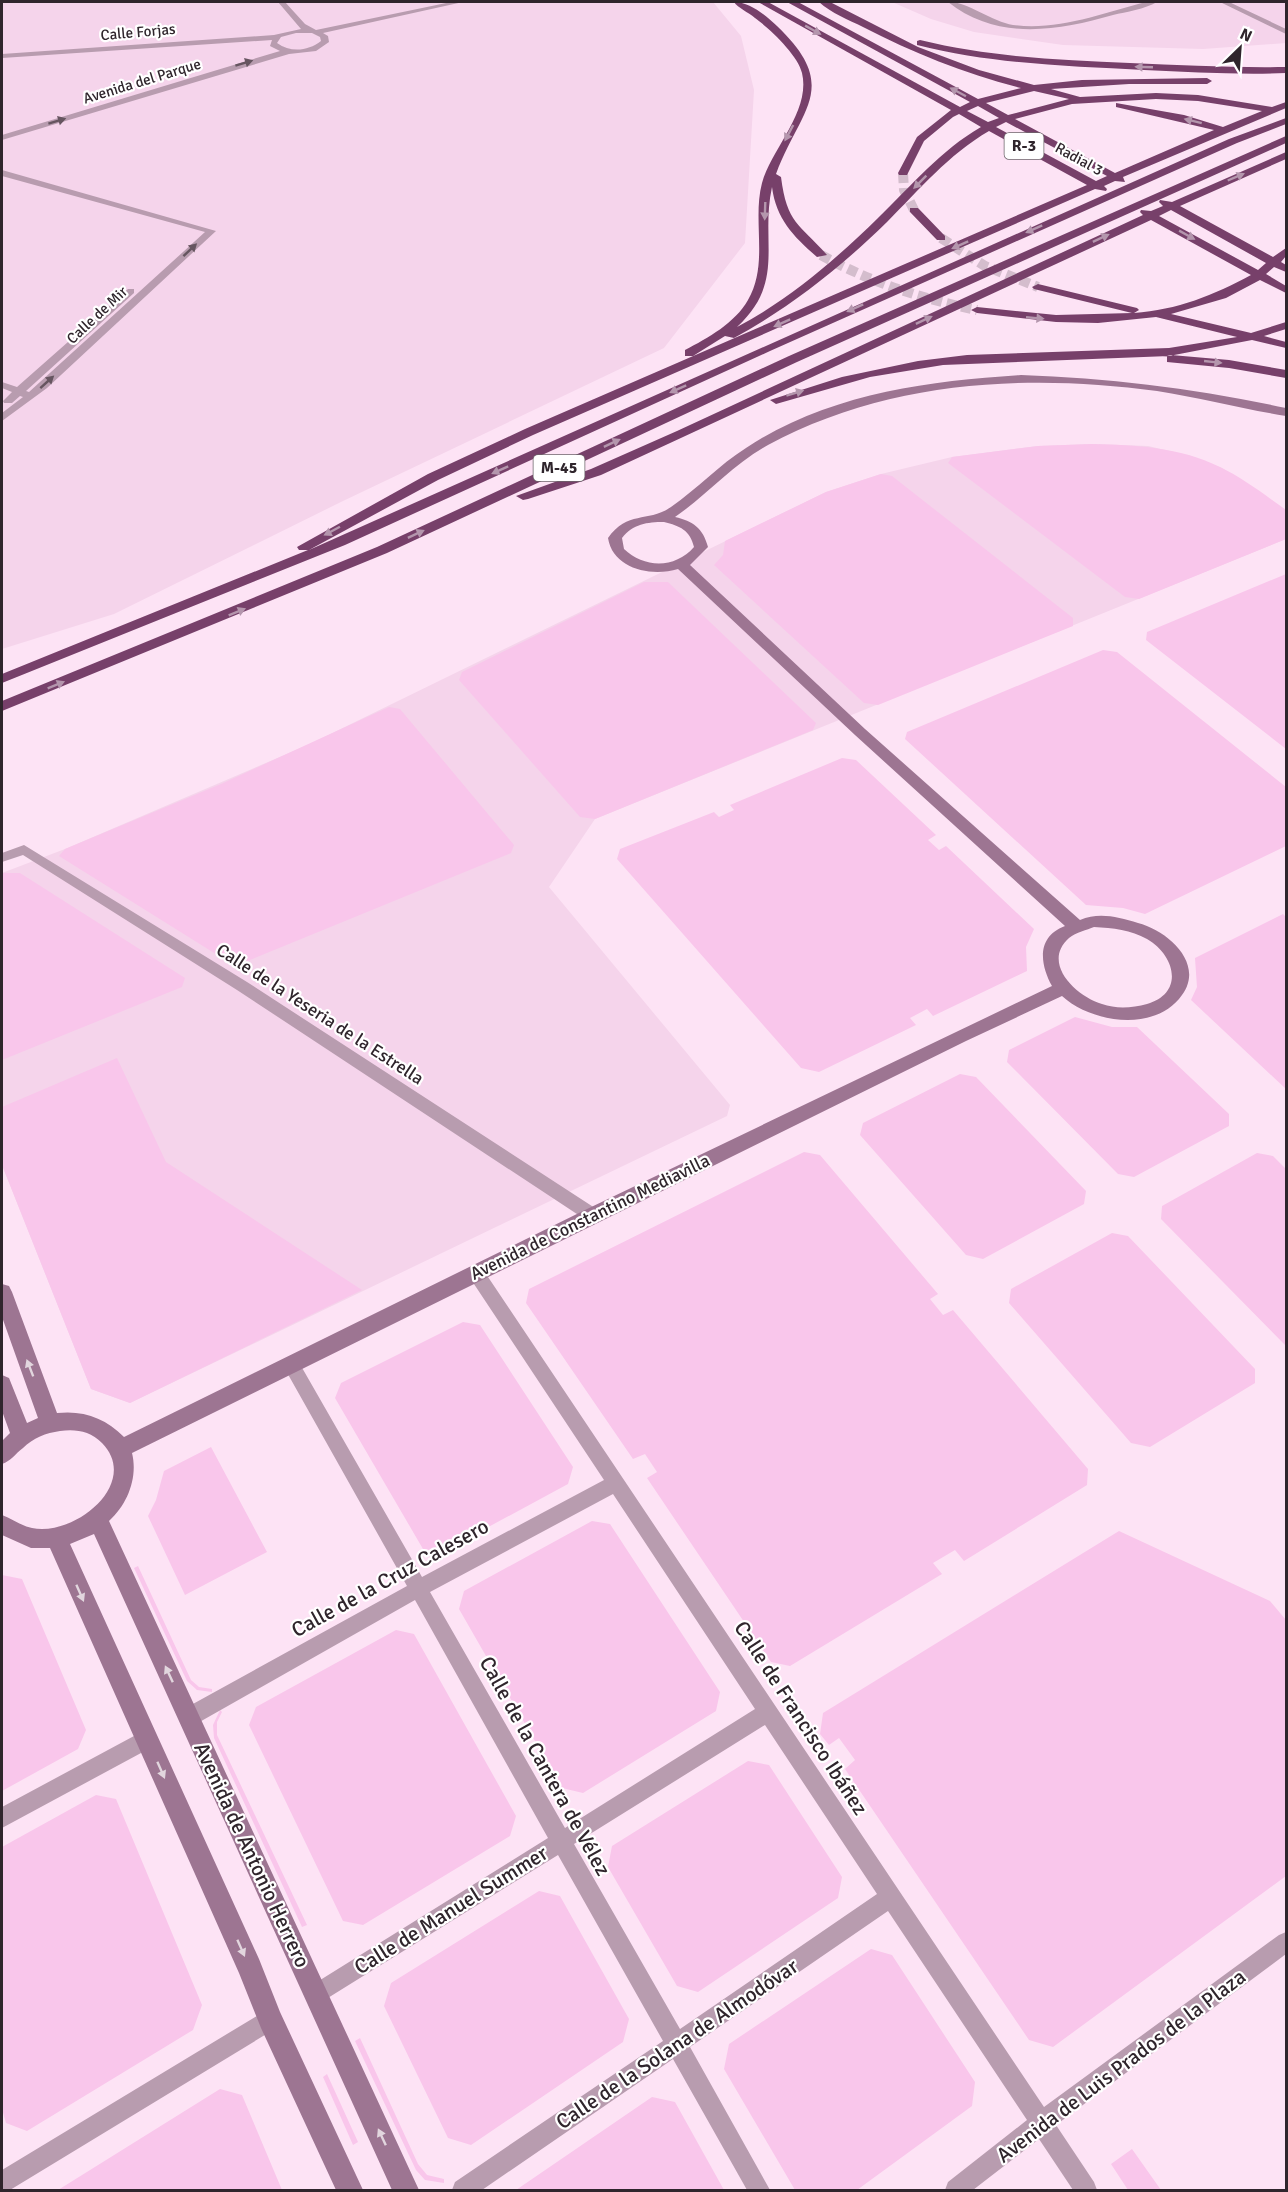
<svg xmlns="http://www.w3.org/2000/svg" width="1288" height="2192" viewBox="0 0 1288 2192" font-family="Signika,sans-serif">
<rect width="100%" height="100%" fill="#fde3f5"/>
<path fill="#f5d4eb" d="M2,2H713L741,36L754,90L745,243L664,348L343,501L114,614L2,649Z
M892,2H1286V43L1203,49L1063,45L974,32L931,19Z
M1092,444L1148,446L1191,456L1222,468L1286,510V539L595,819L549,887L730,1105L727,1116L130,1403L91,1389L2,1165V873L65,849L310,744L826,492L881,474L952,457L1038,446Z"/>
<path fill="#f9c6eb" d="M1092,444C1136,445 1179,447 1220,467C1243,478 1265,495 1286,510V539L1139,599L1125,597L948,463L952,457L1038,446Z
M881,474L892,476L1073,618V626L878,705L864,703L714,565L723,555L725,541L826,492Z
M1286,574V749L1146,640L1147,632Z
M644,582H668L816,723L813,730L595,819L580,817L459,680L462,672Z
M1103,650L1117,652L1286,787V846L1145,914L1123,908L1086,905L905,739L907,732Z
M389,707L400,709L514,845L511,853L245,962L227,961L59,856L65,849L221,784Z
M842,758L856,760L936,835L928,840L939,850L946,846L1034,929L1026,947L1027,971L933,1016L927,1009L910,1018L916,1025L819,1072L801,1068L617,859L620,849L714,812L719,817L734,810L730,805Z
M2,873H20L185,978L182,987L2,1060Z
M1283,914L1286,917V1089L1191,1000L1197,987L1195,958Z
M1075,1017L1112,1027H1137L1229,1114V1126L1134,1177L1118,1174L1007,1062L1009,1050Z
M117,1058L166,1162L362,1290L130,1403L91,1389L2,1165V1107Z
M960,1074L976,1077L1086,1191L1084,1204L983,1259L966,1255L860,1135L863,1123Z
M804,1152L820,1155L938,1294L930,1299L943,1315L953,1310L1088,1469L1087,1485L964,1561L955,1550L933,1563L942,1574L790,1666L771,1662L647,1478L657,1472L645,1454L633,1459L526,1303L529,1289Z
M1257,1153L1273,1156L1286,1169V1346L1161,1219L1162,1206Z
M1112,1233L1128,1236L1255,1369V1383L1150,1447L1131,1443L1009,1303L1011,1289Z
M463,1322L480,1325L573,1467L568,1484L442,1552L423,1549L335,1398L341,1383Z
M211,1447L267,1552L185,1595L148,1516L156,1500L164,1471Z
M592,1521L610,1524L720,1692L716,1711L583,1793L562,1788L459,1609L464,1591Z
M1119,1531L1270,1601L1286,1620V1876L1053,2047L1029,2040L845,1769L855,1760L839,1738L829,1745L820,1734L823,1713Z
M138,1566L191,1680L199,1687L212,1689V1692L197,1690L187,1681L134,1568Z
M2,1575L22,1579L86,1730L78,1749L2,1791Z
M396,1630L414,1634L516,1816L510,1836L363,1925L343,1921L249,1725L256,1707Z
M220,1710L222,1712L217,1722V1735L307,1925L302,1927L214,1738L213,1725Z
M748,1761L769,1765L842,1877L838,1898L698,1992L677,1986L608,1867L612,1846Z
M96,1795L116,1799L202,2005L193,2030L27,2131L6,2123L2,2109V1847Z
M539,1891L560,1896L629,2019L623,2042L471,2145L448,2138L384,2006L391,1983Z
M871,1949L892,1955L975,2082L972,2106L857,2190H795L724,2069L729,2044Z
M360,2038L418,2164L427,2175L444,2179V2183L425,2180L416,2170L355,2041Z
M327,2074L358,2142L353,2145L323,2077Z
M220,2089L242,2095L282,2190H58Z
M652,2097L675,2102L724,2190H516Z
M1132,2149L1161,2190H1128L1111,2164Z"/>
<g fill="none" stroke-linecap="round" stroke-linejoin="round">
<path stroke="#d4bdcd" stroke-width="10" stroke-dasharray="10 5" stroke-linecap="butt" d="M903,173L904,190L914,210
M941,238L985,266L1038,287
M821,255C870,282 922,299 977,310"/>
<path fill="#b89caf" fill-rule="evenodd" d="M278,2H285L305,24L316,30L451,2H463L323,33L328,36L329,42L316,51L289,54L2,140V135L280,51L270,46L272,40L2,58V54L274,35L301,29ZM296,33H312L320,37L321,41C308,51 291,53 277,43L281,37Z
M948,2C964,0 992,22 1013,25C1058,31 1103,13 1146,2H1157C1145,9 1126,12 1113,15C1057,31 997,41 948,2Z
M1220,2H1229L1286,29V34Z
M2,170L216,231L47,388L2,421V413L23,397L20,396L12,403H4L3,401L12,392L2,388V382L17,387L128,289H134V293L26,391L29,392L205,232L2,176Z
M24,845L247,982L598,1210L600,1215L598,1220H586L237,990L23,855L2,862V853Z
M476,1266L482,1268L1044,2107L1279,1935L1286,1932V1954L1056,2125L1094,2182L1097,2190H1073L1039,2139L973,2190H945L948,2182L1027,2120L888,1911L690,2047L770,2190H747L673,2059L482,2190H452L455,2182L663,2041L558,1855L323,2001L316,2005L309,2001L305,1994L309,1987L548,1838L415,1600L196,1724L189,1726L182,1724L179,1717L182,1710L407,1586L285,1369L283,1364L285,1359L291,1357L297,1359L422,1577L604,1480L470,1278L468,1273L470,1268ZM613,1494L755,1709L565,1828L430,1592ZM765,1725L877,1894L680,2029L574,1844Z
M147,1729L154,1732L157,1739L154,1746L2,1828V1807Z
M270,2008L278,2011L281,2019L278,2027L10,2190H2V2170Z"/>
<path fill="#9d7592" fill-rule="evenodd" d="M1021,375C1112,378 1198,389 1286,408V416C1243,409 1201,398 1157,391C1026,373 886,381 768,445C733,464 707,495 675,517C693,521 703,528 708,547L690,565L865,729L1080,920C1099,912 1118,917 1138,923C1169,931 1208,966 1179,999C1151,1032 1090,1022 1062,996L966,1041L132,1453C138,1477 128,1504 109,1521L419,2190H392L94,1534L70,1544L259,1959L280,2012L363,2190H336L261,2028L239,1973L50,1548H31L2,1535V1515C12,1519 22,1526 32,1528C75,1537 141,1483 102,1443C90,1431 76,1429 60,1431C46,1433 33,1438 23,1448C15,1454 11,1461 2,1464V1441L10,1433L2,1411V1375L9,1378L27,1423L38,1418L2,1317V1284L9,1286L12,1292L57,1413C84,1410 105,1418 124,1437L585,1210L1052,986C1040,964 1036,937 1065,926L855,735L678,569C651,577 613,569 608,538C628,510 648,523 671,507C697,489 719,465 746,448C827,394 927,381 1021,375ZM664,522C680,526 690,530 694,547C675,569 644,568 624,549L622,538C633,524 647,522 664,522ZM1094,927C1113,928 1131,930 1147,939C1175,955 1185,993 1147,1004C1132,1008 1116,1009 1102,1004C1076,996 1041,963 1069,938C1076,932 1087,930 1094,927Z"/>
<path fill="#77406a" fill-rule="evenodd" d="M734,2C750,2 765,15 777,26C842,88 800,109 776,174L781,177C787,224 799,223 827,255L817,257C794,237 776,219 772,187C760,242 786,282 737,327C790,299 836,259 878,218C912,185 941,150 981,127L959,114L953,117L924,141L907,175H899L898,173L917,137L951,110L758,2H768L960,107L970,102L787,2H798L978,99L1021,88C966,74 913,53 863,27C849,20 831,13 819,2H830L918,47L979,70L1034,85L1082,80L1207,78L1212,81L1207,84H1129L1051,89L1080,97L1156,93L1198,95L1272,107L1286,102V108L1123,177L1125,182L1115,181L1104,186L1107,189L1106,191L1095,189L533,435L438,480L309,550L1229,139L1286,118V124L1237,143L770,351L345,545L2,683V674L308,550H299L297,547L428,474L525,429L1087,185L989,131C948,155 920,189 887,222C841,267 791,307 734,338L725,336L693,356H685V350C708,338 735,323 748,300C769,264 752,221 762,183C772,148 811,111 802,73C798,55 769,28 755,18C748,12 738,8 734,2ZM1034,91L1069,99L1008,115L986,103ZM1156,99L1198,101L1262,111L1223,127L1184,115L1116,103V107L1214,130L1115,173L1015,119L1072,104ZM978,106L999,118L988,122L967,111ZM1006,122L1107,176L1096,181L996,127Z
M920,40C989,57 1059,60 1130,63C1182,65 1234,68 1286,67V73C1239,75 1192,72 1144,70C1067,66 992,64 917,45V41Z
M1286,136V143L797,362L387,553L2,711V701L377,547L789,356Z
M1286,152V159L1180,206L1273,257L1286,248V256L1281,262L1286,265V272L1274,267L1266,274L1286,286V293L1260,280L1226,298L1171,314L1251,333L1286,322V329L1264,336L1286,342V348L1252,340L1169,356L943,365L870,377L776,404L770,400L842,377L918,361L967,355L1169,348L1237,337L1156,317L1098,323L1056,322L977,313L971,310L977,307L1056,315L1132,313L1034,289L1032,287L1038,284L1137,308L1139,310L1134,313C1177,310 1214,295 1251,275L1151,220L601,475L528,499L523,500L516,496L591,469L677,431L1143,215L1140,212L1141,210L1151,211L1163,206L1159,202L1160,200L1172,202ZM1171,210L1266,263L1258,270L1159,216Z
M910,208H918L945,236V240H937L910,212Z
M1171,355L1229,360L1286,370V378L1229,368L1167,362V356Z"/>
</g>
<defs><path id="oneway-solid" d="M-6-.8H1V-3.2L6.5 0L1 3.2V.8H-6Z" transform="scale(1.5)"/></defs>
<g fill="#b496ad">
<use href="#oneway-solid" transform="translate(813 30) rotate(29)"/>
<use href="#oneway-solid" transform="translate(1144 67) rotate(-178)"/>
<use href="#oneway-solid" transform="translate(958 92) rotate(-152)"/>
<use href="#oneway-solid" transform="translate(1193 121) rotate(-166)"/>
<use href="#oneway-solid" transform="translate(789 133) rotate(118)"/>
<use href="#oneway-solid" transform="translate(1236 177) rotate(-23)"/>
<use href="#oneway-solid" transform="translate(920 182) rotate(135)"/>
<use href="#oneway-solid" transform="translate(765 211) rotate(92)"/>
<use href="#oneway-solid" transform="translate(1034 229) rotate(156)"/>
<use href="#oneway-solid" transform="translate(1187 235) rotate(29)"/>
<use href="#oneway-solid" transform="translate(1101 238) rotate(-25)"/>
<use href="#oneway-solid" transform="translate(960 245) rotate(156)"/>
<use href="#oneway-solid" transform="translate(855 308) rotate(156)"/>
<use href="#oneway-solid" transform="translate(1035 318) rotate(5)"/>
<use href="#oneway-solid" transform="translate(924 320) rotate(-25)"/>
<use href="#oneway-solid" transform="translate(782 323) rotate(156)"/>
<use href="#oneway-solid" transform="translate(1213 362) rotate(6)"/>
<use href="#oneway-solid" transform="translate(678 389) rotate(156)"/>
<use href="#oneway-solid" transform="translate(795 393) rotate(-17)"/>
<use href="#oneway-solid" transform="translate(612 443) rotate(-25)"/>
<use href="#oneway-solid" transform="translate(500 470) rotate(156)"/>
<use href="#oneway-solid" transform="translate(332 531) rotate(152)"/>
<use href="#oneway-solid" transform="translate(416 534) rotate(-25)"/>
<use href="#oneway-solid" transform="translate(237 612) rotate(-22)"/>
<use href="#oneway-solid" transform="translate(56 685) rotate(-22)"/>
</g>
<g fill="#665560">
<use href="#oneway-solid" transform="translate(244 63) rotate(-17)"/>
<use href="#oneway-solid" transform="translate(57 121) rotate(-17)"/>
<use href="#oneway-solid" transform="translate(190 250) rotate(-43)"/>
<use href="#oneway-solid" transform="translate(47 382) rotate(-42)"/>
</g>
<g fill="#e2d6de">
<use href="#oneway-solid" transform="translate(30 1368) rotate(-111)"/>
<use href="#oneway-solid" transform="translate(80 1593) rotate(66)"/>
<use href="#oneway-solid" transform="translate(169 1674) rotate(-115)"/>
<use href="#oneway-solid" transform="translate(161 1770) rotate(66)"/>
<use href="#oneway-solid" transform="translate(241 1948) rotate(66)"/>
<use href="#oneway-solid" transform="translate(382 2137) rotate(-115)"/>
</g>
<g text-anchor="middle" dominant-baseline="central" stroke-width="4.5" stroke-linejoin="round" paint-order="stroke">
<g font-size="15" fill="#2f252c" stroke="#fff">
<text transform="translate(138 32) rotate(-5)">Calle Forjas</text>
<text transform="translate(142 81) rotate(-17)">Avenida del Parque</text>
<text transform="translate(1079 159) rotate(29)">Radial 3</text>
<text transform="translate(97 315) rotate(-43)">Calle de Mir</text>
</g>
<g fill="#fff" stroke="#6d666b" stroke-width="1.5">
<rect x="1004.5" y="133" width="39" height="26" rx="4.5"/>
<rect x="533.5" y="455" width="51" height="26" rx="4.5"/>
</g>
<g font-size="16" font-weight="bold" fill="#2f252c">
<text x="1024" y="146">R-3</text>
<text x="559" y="468">M-45</text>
</g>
<g font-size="18" fill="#2f252c" stroke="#fff">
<text transform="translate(320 1014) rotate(33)">Calle de la Yeseria de la Estrella</text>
<text transform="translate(590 1217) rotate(-26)">Avenida de Constantino Mediavilla</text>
</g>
<g font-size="21" fill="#2f252c" stroke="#fff">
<text transform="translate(390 1578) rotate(-29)">Calle de la Cruz Calesero</text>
<text transform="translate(801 1718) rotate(57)">Calle de Francisco Ibáñez</text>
<text transform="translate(545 1766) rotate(61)">Calle de la Cantera de Vélez</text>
<text transform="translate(252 1855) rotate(65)">Avenida de Antonio Herrero</text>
<text transform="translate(451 1910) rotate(-32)">Calle de Manuel Summer</text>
<text transform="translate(677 2044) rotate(-34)">Calle de la Solana de Almodóvar</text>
<text transform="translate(1121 2066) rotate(-37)">Avenida de Luis Prados de la Plaza</text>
</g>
</g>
<rect width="1288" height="2192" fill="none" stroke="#2f252c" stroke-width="6"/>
<g transform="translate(1240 48) rotate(25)" stroke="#ffffff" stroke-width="4.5" paint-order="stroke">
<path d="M0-4.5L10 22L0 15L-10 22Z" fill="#2f252c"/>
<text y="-9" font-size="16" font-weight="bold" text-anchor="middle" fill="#2f252c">N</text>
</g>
</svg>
